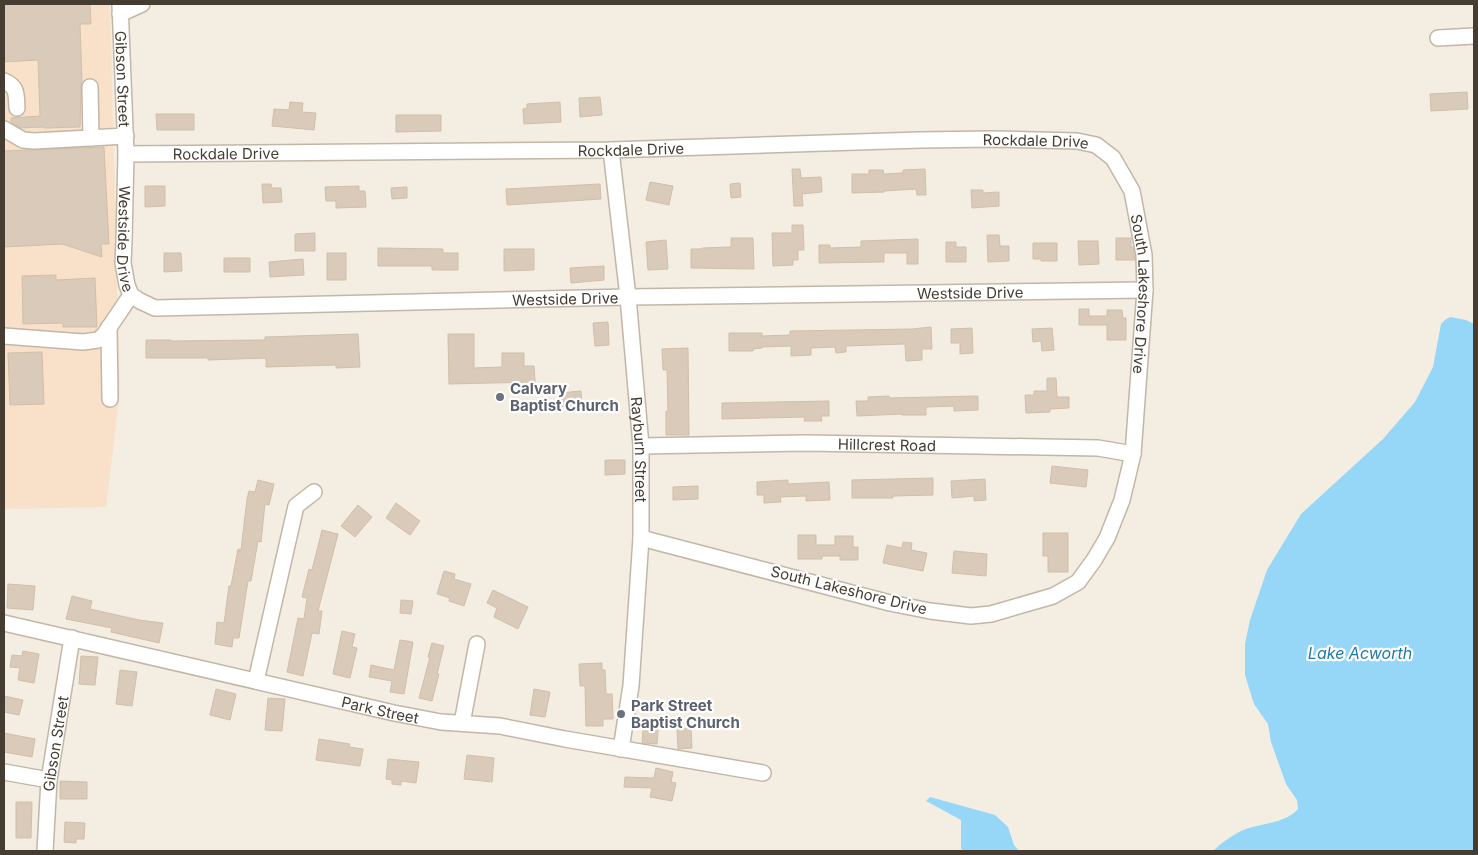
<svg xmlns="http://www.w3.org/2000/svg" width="1478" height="855" viewBox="0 0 1478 855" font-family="Inter,sans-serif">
<rect width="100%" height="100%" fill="#f3ede2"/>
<path fill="#f9e1c9" d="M4,4H110L120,392L106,507L4,509Z"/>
<path fill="#96d7f8" d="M1450,317L1466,320L1474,324V851H1213C1220,844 1230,837 1239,832C1257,823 1284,825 1298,809L1297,800L1286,784L1271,742L1268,724L1254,704L1245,675V644L1250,620L1267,570L1301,514L1383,439L1415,402L1433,367L1441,324L1445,320Z
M930,797L995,815L1008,827L1014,845L1019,851H967L961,849V820L926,801Z"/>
<path fill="#d9cab9" stroke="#d1bfa8" d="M4,4H90L91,24H80L82,82L81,87L80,127L44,128V127L20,128L11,122V118L40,116L38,60L4,62Z
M1467,92L1468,109L1431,111L1430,94Z
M600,97L602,115L580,117L579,98Z
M290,102L303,103L302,112L316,113L314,130L272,126L274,109L289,110Z
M560,102L561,122L524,124L523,109L527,108V104Z
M156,114H194V130H157Z
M396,115H441V131L396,132Z
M104,147L109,244H101L102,257L62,244L4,247V151Z
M792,169H800L801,178L821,177L822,192L802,194L803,206H794Z
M925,169L926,195H917L916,189L884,191V192L852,193V174H869V170H883L884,174L903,173V170Z
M650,182L673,186L669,205L646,200Z
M740,183L741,197L731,198L730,184Z
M262,184H271L272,188H281L282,202L263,203Z
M600,184L601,199L507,205L506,189Z
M145,186H165V206L145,207Z
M359,186V191H365L366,207L336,208V201H326L325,187Z
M407,187V198L392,199L391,188Z
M971,190H983V193L999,192V206L972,208Z
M792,225H803L804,250H798V260H793V265L773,266L772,233H792Z
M315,233V251H295V234Z
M987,235H999L1000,246H1009V261L988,262Z
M731,238H753L754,269L691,268V249H702V248L731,247Z
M1116,238H1131V247H1133L1135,260H1116Z
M918,239V264H907V253H884V262L819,263V245H830V248L861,247V241Z
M666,240L668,269L648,270L646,242Z
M1078,241H1098L1099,264L1079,265Z
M946,242H956V247H966V262H946Z
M1033,243H1057V261H1041V259H1033Z
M378,248L443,249V253H458V270H432V266H378Z
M504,249H534V270L504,271Z
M164,253H181L182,271L164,272Z
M327,253H346V280H327Z
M224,258H250V272H224Z
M303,259L304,275L270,277L269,262Z
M604,266V280L571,283L570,268Z
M56,275V280L95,278L97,327H63V323L23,324L22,276Z
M1079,309H1089V316H1107V310H1122L1123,318H1126V340H1107V325H1079Z
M608,322L609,345L595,346L593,323Z
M931,327L932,349H922V360L906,361L905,344L846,346V352L836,353L835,347L811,348V355L791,356V346L762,347V348L753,349V351H729V333H762V336L790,335V331L912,329Z
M972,328L973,353L960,354V343H951V329Z
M1052,328L1054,350L1042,351L1041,341L1033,342L1032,329Z
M358,334L360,367L336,368V365L266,367V358L208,360V358H146V340H171V341L265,340V337Z
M448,334H474V368L502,367V353H524V366H534L535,382L449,384Z
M688,348L689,435H666V411H668L667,370H663L662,349Z
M42,352L44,404L10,405L8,353Z
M1047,378H1056L1057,397H1069V408L1050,409V412L1026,413L1025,395H1034V391H1047Z
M581,391L582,406L561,407L560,393Z
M889,396V398L978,396V410L954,411V406L926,407V415H902V414L857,416L856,401H868V397Z
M829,401V416H821L822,421H804L805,417L722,419V403Z
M605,460H625V474L605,475Z
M1052,466L1088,470L1086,487L1050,483Z
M933,478V495L893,496V498H852V480Z
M985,479L986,500L974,501V496L952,498L951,481Z
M258,480L274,484L269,505L265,504L261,542L258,541L251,581H248L239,638H233L232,647L215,644L217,622L224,623L229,586H231L238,549L241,550L247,499L249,491L255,492Z
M788,480V484L829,482L830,500L806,501V496L780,497L781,502L764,503V495H757V482Z
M698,486V499L673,500V487Z
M396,503L420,521L410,535L386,518Z
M358,505L372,517L355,537L341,526Z
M322,530L338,534L318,611H322L319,634L312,633L303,676L287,672L298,618L304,619L307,598L302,597L309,569L312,570Z
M1043,533H1068V572H1048V556H1043Z
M798,535H816V545H835V536H853V547H858V560H840V556H822V559H798Z
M903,542L912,543L911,550L927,553L923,571L883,563L887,545L902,548Z
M954,551L987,554L986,576L952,573Z
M444,571L455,574L454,579L471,584L464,606L449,601L450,598L437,594Z
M8,584L35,586L33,610L7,608Z
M493,590L528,607L518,629L494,617L497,608L487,603Z
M72,596L92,601L90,609L139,620L163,623L159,643L111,632L112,628L66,619Z
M401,600L413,601L411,614L400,613Z
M342,631L355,634L352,647L357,648L350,678L333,674Z
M400,640L413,642L404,694L390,692L392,681L369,677L371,665L394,670Z
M432,643L444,646L437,674H439L432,701L419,698L430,657H428Z
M23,651L39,654L34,683L18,680L20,668L10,667L12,655L22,656Z
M81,656L98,657L95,685L79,684Z
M602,663V670H605L606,694H612L613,719H603V726H586L585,686H580L579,664Z
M120,670L137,672L132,706L116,704Z
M216,689L236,694L230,720L210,715Z
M534,689L550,692L545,717L530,715Z
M4,696L23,700L19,715L4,712Z
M268,698L285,699L282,731L265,730Z
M644,718L659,719L657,744L642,743Z
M691,728L692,748L678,749L677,729Z
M4,733L35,739L32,757L4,752Z
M319,739L350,744L349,747L363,749L360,766L316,760Z
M467,755L494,758L492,782L464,779Z
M388,759L419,762L416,783L401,781V785L392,784V780L386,779Z
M656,768L673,772L671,782L676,783L672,801L650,797L652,788L624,787L625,777L654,778Z
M60,781L87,782V799H60Z
M16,802H32L31,838H16Z
M65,822L85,823L84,839H76V843L64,842Z"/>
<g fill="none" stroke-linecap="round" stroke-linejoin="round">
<defs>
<g id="minor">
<path id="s1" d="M120,4L126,154L124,240L123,263L127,285L131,295L140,301L155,308L628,297L1145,290"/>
<path d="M120,14L142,4"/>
<path d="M1438,38L1474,36"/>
<path d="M4,81C18,87 16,94 17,108"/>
<path d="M90,87L91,138"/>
<path d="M4,129L23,140L34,141L126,136"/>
<path id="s2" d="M611,150L628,297L641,446V538L631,686L621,749"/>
<path id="s3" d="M126,154L611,150L920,140L992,139L1077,141L1096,145L1113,158L1132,191L1144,255L1145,290L1133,454L1122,500L1107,538L1094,560L1078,582L1053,596L991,614L971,616L930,611L890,603L641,538"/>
<path d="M109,327L110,399"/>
<path d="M4,336L83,342L98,340L104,335L131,295"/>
<path id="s4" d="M641,446L806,443L1098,448L1133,454"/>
<path id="s5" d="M4,623L394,713L441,722L500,726L565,739L763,773"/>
<path d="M256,681L296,506L314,492"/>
<path d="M462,723L477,644"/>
<path d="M4,772L49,780"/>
<path id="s6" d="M45,851L49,780L72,638"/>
</g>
</defs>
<use href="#minor" stroke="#c2b7a6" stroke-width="18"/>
<use href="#minor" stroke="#fff" stroke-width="15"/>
</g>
<g fill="#6b7280" stroke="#fff" stroke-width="2">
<circle cx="500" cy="397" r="5"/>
<circle cx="621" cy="714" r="5"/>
</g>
<g text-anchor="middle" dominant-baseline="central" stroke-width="4.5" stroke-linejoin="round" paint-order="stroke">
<g font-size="15" fill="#453c32" stroke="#fff">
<text stroke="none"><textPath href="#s1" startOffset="75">Gibson Street</textPath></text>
<text stroke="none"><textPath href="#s3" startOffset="910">Rockdale Drive</textPath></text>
<text stroke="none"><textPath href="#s3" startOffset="505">Rockdale Drive</textPath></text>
<text stroke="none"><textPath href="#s3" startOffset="100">Rockdale Drive</textPath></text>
<text stroke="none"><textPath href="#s1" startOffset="235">Westside Drive</textPath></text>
<text stroke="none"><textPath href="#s1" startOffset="1135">Westside Drive</textPath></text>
<text stroke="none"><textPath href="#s3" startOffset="1134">South Lakeshore Drive</textPath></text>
<text stroke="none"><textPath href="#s1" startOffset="730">Westside Drive</textPath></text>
<text stroke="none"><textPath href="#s4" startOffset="246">Hillcrest Road</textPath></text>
<text stroke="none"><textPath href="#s2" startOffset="301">Rayburn Street</textPath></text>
<text transform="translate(849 590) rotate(14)">South Lakeshore Drive</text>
<text stroke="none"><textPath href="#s5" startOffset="386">Park Street</textPath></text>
<text stroke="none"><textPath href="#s6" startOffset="108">Gibson Street</textPath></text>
</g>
<g font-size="15" font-weight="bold" fill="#5b616d" stroke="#fff" text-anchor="start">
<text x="510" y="388">Calvary<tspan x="510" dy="17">Baptist Church</tspan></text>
<text x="631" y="705">Park Street<tspan x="631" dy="17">Baptist Church</tspan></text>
</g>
<g font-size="16" font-style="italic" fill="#1e79ab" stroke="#fff">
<text x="1360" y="653">Lake Acworth</text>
</g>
</g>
<rect width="1478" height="855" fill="none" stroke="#453c32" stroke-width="10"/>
</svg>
